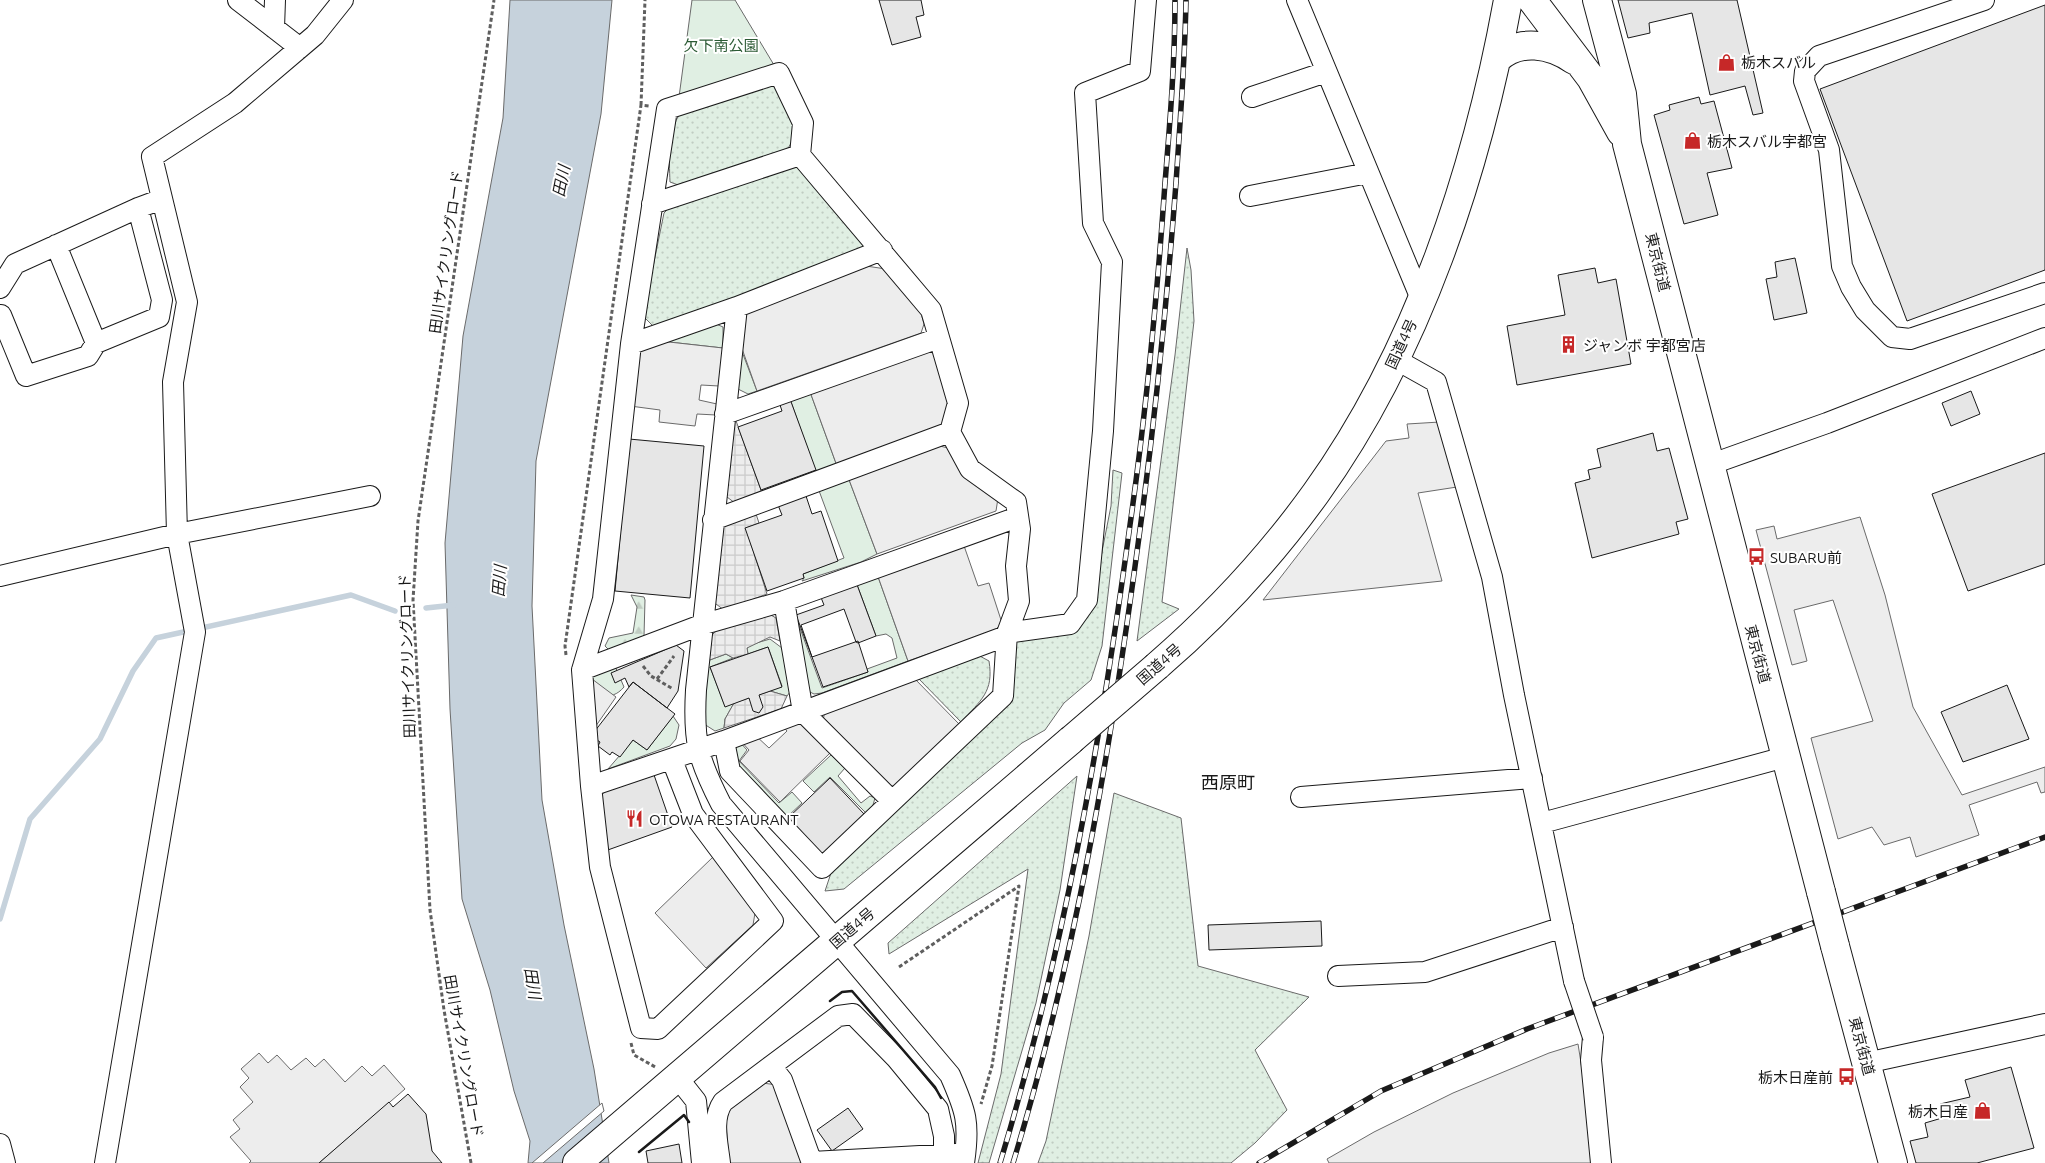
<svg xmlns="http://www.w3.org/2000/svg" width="2045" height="1163" viewBox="0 0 2045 1163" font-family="Ubuntu,'Noto Sans JP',sans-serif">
<defs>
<pattern id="grass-dots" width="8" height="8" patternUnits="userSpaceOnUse" patternTransform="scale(1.25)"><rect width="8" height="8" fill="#e0efe3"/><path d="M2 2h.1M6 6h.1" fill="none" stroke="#c0ccc2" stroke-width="1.8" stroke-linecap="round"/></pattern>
<pattern id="forest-firs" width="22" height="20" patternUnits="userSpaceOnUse" patternTransform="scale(1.25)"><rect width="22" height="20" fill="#e0efe3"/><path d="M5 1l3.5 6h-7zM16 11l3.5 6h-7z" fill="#c0ccc2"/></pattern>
<pattern id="plaza-grid" width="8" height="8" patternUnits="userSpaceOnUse" patternTransform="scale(1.25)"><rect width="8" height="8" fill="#ededed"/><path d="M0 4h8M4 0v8" fill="none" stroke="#cbcbcb"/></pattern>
</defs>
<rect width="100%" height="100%" fill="#fff"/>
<path fill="url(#grass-dots)" stroke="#6a6a6a" d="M765,82L775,85L794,126L795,136L786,152L681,186L670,182C669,160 668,127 683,109Z
M790,165L799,166L866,242L863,252L654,327L643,316L664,213L672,205Z
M1187,248L1191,270L1194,321L1162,602L1179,609L1137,641L1175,355Z
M1113,470L1122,473L1102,646L1091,680L1064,703L1045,730L1022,743L844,889L825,891L833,867L1010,696L1013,639L1091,607L1111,506Z
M976,654L989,661C994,692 981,700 961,722L918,678Z
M1077,776L1060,890L1036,1003L989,1163H978L1001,1074L1028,869L889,954L888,943Z
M1114,793L1181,818L1198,966L1309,997L1255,1050L1287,1110L1255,1143L1231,1163H1038L1046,1141L1089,936Z"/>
<path fill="url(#forest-firs)" stroke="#6a6a6a" d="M631,595L644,597L645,600L644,636L626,646L609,650L605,646L609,638L633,633L637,607Z"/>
<path fill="#e0efe3" stroke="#6a6a6a" d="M692,0H735L774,65L679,97Z
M714,323L723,327V348L660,341Z
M741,349L757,391L748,394L734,387Z
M809,389L837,466L816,473L790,399Z
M848,477L877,554L861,562L802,581L804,578L803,574L844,558L818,488Z
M876,571L908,661L822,693L814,694L804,689L794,612L822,688L868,672L867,669L897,658L892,638L886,634L876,636L856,582Z
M770,639L782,648L790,692L787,696L770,691L782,686L768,647L748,654L747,648L753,644Z
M726,654L733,658L710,667L725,706L734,703L725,719L724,728L715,731L704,724L707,661Z
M615,666L624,687C617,695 611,697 600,695L589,676Z
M673,716L679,725L676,739L670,746L608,769L633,740L647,750Z
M738,740L747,750L739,761L779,803L792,792L802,803L786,818L737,770L734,741Z
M831,755L845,768L838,776L861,803L870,796L875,798L873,805L866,813L830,777L814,792L803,781Z"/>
<path fill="#ededed" stroke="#6a6a6a" d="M866,266L886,269L921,313L924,324L921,333L757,391L740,343L741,317L748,308Z
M660,341L723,348L719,386L701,385L699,400L717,404L716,415L697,414L695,426L659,422L660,410L630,406L637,357L644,347Z
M923,347L933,352L951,413L938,430L837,466L809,389Z
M1440,422L1457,487L1418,493L1442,581L1263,600L1386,441L1409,438L1407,424Z
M936,445L952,449L998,498L996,511L877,554L848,477Z
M1860,517L1885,595L1913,707L1962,795L2045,767V792L2041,793L2037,782L1969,805L1979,835L1916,857L1910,837L1884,845L1872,827L1838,839L1811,738L1873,721L1833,600L1794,610L1807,661L1792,665L1756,530L1774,526L1777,539Z
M962,540L978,586L989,583L1002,623L994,631L908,661L876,571Z
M913,677L959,724L896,786H885L823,721L825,710Z
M592,679L616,697L591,733Z
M789,721L802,724L830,753L780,802L740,761L749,750L739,739L754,734L769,748L787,731L781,724Z
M713,857L755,913L753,925L706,968L655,913Z
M1578,1044L1597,1163H1329L1327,1159L1374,1132L1453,1093L1549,1053Z
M259,1053L268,1063L277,1055L291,1070L306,1058L315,1067L324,1059L345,1082L362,1066L372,1076L384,1065L405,1089L319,1163H249L251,1161L230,1137L240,1129L233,1120L253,1102L240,1087L249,1078L241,1069Z
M762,1083L778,1085L804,1163H729L726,1122L730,1108Z"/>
<path fill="url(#plaza-grid)" stroke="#6a6a6a" d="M735,418L761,490L760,493L735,503L723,494Z
M755,511L759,523L746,528L767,594L724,610L712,601L722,527Z
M764,611L776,618L780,641L770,637L747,648L748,654L733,658L726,654L707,661L709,639L718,628Z
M770,691L787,696L781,709L724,728L725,719L734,703Z"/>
<path fill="#c6d2dc" stroke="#6a6a6a" d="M510,0H612L601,114L536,461L532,606L542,800L564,925L594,1069L609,1163H528L530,1141L514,1091L490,990L462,899L450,709L445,543L463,336L503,118Z"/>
<path fill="#fff" stroke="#6a6a6a" d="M602,1103L604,1111L543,1163H532Z"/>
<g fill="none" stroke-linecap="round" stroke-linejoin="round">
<path stroke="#c6d2dc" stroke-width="5.5" d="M426,608L454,605
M0,919L30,819L100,739L133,671L156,638L351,595L395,611"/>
</g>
<path fill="#e6e6e6" stroke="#1a1a1a" d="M879,0H921L924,15L916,17L921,37L892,45Z
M1618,0H1737L1763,113L1753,115L1745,86L1710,95L1692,13L1649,23L1650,33L1628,38Z
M2045,5V270L1907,321L1820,89Z
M1699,97L1701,104L1714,101L1732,168L1707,173L1718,215L1684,224L1654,115L1670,110L1669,105Z
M1795,258L1807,313L1774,320L1766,279L1777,277L1775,262Z
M1595,268L1598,283L1616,279L1631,364L1517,385L1507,326L1565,315L1558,275Z
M1971,391L1980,414L1951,426L1942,403Z
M790,399L816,470L761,490L738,427L782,411L779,402Z
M1653,433L1657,451L1669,448L1688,519L1676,522L1679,534L1592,558L1575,483L1590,479L1588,470L1601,467L1597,449Z
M629,439L704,446L690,598L615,591Z
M2045,453V564L1968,591L1932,494Z
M806,496L812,514L821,511L838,561L803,574L804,578L767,591L745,528L782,515L778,505Z
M856,582L876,636L858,643L856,642L844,609L801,625L812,657L796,615L824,605L820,595Z
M858,641L868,672L823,687L812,657Z
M676,645L684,651L678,691L667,708L633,682L629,687L625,678L615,683L611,673Z
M768,647L782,687L759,695L763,707L759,713L753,711L749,698L725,707L710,667Z
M633,682L675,714L647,750L633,740L620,757L612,752L610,755L598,746L600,742L591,736Z
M2007,685L2029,739L1963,762L1941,712Z
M653,772L672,827L605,851L601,799L604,790Z
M830,778L865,815L822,855L788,818Z
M1321,921L1322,946L1209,950L1208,925Z
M2011,1067L2034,1148L1977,1163H1916L1910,1141L1928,1137L1925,1123L1942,1118L1940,1104L1970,1097L1965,1080Z
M408,1094L426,1114L432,1151L442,1163H319L389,1102L393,1107Z
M848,1108L863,1129L832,1151L817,1130Z
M679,1144L682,1163H648L646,1151Z"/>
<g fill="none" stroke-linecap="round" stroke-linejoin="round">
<defs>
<path id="minor" d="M238,0L300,48
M1297,0L1421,299
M1984,0L1819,56L1805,71L1804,81L1829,150L1842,266L1851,287L1865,310L1892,337L1910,339L2045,293
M274,28L275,0
M1252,97L1326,72
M1250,196L1368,173
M652,204L800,155
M0,288L15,264L138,208L162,199
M737,307L696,690C693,742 698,759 721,804L950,1075C966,1111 970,1123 964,1163
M1,315L26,376L88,356L96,343L56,245
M96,343L159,317L162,300L138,208
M631,344L737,307L882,250
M1395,359L1436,382L1492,577L1514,695L1574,981
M725,414L939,338
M1709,465L1827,423L2045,338
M713,520L950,432
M0,576L177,534L370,496
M784,601L803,712L892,801
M582,670L591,786L600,867L641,1028L658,1029L773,921L693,814L672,760
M724,741L730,771L822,868L1003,696L1007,633L1070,624L1087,600L1103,431L1112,262L1093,223L1085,93L1140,71L1146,0
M591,786L724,741L1006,636L1019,601L1016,566L1020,529L1016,502L970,469L950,432L958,403L931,310L800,155L803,123L779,73L667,109L631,344L603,599L582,670L701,625L784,601L1018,517
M1301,797L1532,778
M1542,823L1785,757
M1338,976L1425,972L1563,927
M1593,1037L1591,1060L1601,1163
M1866,1063L2045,1024
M771,1066L782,1080L812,1163
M677,1077L696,1101L702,1163
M0,1144L5,1163
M812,1162L956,1154
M105,1163L195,632L177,534L173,382L187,302L152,157L235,103L315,35L343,0
M720,1163C718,1144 711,1119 723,1102L838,1016L853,1014L896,1058L938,1109L944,1136V1154"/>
<path id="highway" d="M1532,0L1591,78L1621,132
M1597,0L1622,94L1627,144L1821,892
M1497,59C1519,38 1551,44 1574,60
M1157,666C1216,615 1270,557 1316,493C1418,351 1477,171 1508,0
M1835,946L1893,1163
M577,1163L1071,740"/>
</defs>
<use href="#minor" stroke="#1a1a1a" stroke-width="22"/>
<use href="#highway" stroke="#1a1a1a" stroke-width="30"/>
<path stroke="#5f5f5f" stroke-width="3" stroke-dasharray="4 2.5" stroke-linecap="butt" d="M641,105L645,0
M566,655L565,646L641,105L649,106
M643,666L651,676L673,689
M657,679L674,656
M899,967L1019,886L992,1066L981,1104
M631,1043L634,1055L657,1068
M471,1163L444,1010L430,910L413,600L418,521L494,0"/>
<use href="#minor" stroke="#fff" stroke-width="20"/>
<use href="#highway" stroke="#fff" stroke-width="28"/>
<defs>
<path id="rail" d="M1000,1163C1063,955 1101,740 1130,525C1146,412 1157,298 1165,183C1170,122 1175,61 1175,0
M1013,1163C1075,960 1111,747 1139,537C1155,419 1167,301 1176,183C1180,122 1185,61 1186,0
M1259,1163L1381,1091L1527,1029L2045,837"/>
</defs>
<use href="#rail" stroke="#1a1a1a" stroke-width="5.5"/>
<use href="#rail" stroke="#fff" stroke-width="4" stroke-dasharray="11" stroke-linecap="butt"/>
<defs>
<path id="minor-bridge" d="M1574,981L1593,1037"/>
<path id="highway-bridge" d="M1071,740L1157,666
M1821,892L1835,946"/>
</defs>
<use href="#minor-bridge" stroke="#1a1a1a" stroke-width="22" stroke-linecap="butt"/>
<use href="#highway-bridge" stroke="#1a1a1a" stroke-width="30" stroke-linecap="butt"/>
<use href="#minor-bridge" stroke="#fff" stroke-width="20"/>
<use href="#highway-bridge" stroke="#fff" stroke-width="28"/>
<path stroke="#1a1a1a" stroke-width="2.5" d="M830,1001L842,992L852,991L935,1087L941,1098
M639,1152L684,1115L689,1122"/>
</g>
<defs>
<symbol id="shop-bare" viewBox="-9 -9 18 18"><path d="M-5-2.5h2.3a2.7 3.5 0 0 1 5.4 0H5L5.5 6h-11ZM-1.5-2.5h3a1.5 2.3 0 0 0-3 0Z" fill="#c62828" stroke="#fff" stroke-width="2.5" paint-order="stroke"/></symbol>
<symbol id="building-bare" viewBox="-9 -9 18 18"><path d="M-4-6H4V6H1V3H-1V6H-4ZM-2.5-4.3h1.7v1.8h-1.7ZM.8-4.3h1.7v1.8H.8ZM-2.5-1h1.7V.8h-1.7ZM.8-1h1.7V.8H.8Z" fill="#c62828" stroke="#fff" stroke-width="2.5" paint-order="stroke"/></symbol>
<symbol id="bus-bare" viewBox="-9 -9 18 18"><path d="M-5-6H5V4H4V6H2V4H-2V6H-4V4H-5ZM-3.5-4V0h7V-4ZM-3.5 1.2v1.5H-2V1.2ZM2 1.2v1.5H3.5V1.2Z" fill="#c62828" stroke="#fff" stroke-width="2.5" paint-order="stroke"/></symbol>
<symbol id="restaurant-bare" viewBox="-9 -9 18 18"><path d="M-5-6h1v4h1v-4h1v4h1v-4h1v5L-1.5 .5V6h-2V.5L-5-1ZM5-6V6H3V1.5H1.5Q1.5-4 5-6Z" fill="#c62828" stroke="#fff" stroke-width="2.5" paint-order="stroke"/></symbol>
</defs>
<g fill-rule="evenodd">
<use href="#shop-bare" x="1714" y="50" width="25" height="25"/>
<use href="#shop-bare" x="1680" y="128" width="25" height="25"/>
<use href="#building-bare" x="1556" y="332" width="25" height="25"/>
<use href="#bus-bare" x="1744" y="544" width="25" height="25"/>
<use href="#restaurant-bare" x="622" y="806" width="25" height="25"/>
<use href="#bus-bare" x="1834" y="1064" width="25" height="25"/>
<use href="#shop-bare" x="1970" y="1098" width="25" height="25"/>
</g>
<g text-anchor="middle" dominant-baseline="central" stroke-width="4" stroke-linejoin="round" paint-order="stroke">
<g font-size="15" fill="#2b5a34" stroke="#fff">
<text x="721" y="45">欠下南公園</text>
</g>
<g font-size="15" fill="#1a1a1a" stroke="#fff" text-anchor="start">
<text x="1741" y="62">栃木スバル</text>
<text x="1707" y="141">栃木スバル宇都宮</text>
<text x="1583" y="345">ジャンボ 宇都宮店</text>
<text x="1770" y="557">SUBARU前</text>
<text x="649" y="819">OTOWA RESTAURANT</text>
<text x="1833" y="1077" text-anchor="end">栃木日産前</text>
<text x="1968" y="1111" text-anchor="end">栃木日産</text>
</g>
<g font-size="15" fill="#1a1a1a" stroke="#fff">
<text transform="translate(446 252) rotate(-82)">田川サイクリングロード</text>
<text transform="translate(1658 262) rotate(76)">東京街道</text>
<text transform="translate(1401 344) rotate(-65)">国道4号</text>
<text transform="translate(1758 654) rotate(75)">東京街道</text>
<text transform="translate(407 656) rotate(-92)">田川サイクリングロード</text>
<text transform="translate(1159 664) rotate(-41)">国道4号</text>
<text transform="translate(852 928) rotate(-41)">国道4号</text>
<text transform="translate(1862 1046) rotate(75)">東京街道</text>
<text transform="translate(464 1056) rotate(80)">田川サイクリングロード</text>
</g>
<g font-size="16" font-style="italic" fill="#1a1a1a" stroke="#fff">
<text transform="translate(561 181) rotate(-79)">田川</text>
<text transform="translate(499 581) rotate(-86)">田川</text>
<text transform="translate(533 983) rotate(81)">田川</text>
</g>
<g font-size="18" fill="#1a1a1a" stroke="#fff">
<text x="1228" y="782">西原町</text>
</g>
</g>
</svg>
